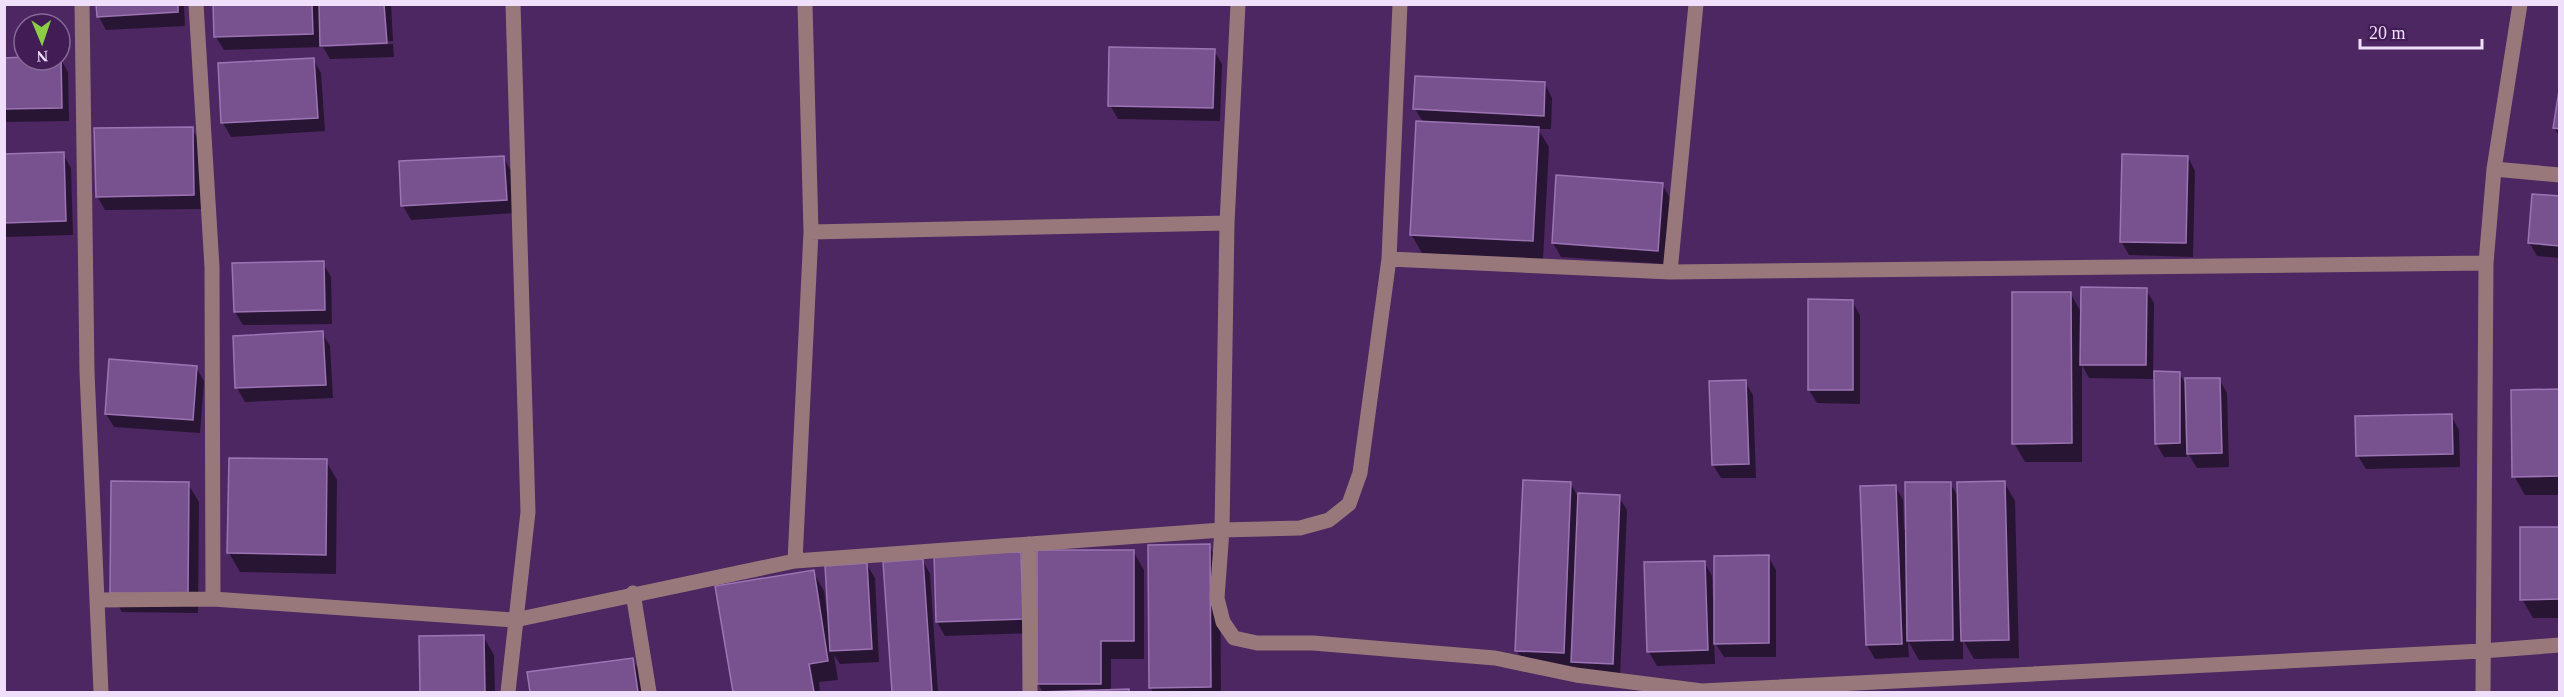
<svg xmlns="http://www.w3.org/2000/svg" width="2564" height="697" viewBox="0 0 2564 697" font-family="'Times New Roman',serif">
<rect width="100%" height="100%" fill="#4c2761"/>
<path fill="#0007" d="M98,4H184L185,26L106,30L99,17Z
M214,4H391L393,41L327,44V47L393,44L394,57L330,59L323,47L224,50L216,37Z
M1214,51L1222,64L1220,121L1118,119L1110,105Z
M60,58L68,72L69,121L4,122V59Z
M313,59L321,73L325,131L231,137L223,123L220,65Z
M1545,84L1552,98L1551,129H1538L1549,147L1543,260L1422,253L1411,234L1423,122L1415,109Z
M2560,93V137L2554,128Z
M192,129L200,142L201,209L105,210L97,196Z
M63,154L71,168L73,235L4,237V155Z
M503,157L511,171L514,213L411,220L403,206Z
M2188,157L2195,171L2193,257L2129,255L2121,241Z
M1662,184L1670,198L1665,264L1561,257L1553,243Z
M2560,198V258L2537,256L2529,242Z
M323,263L331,277L332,324L243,325L235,312Z
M2146,290L2154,303L2153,379L2089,378L2082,365V462H2025L2014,443L2071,294L2082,314Z
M1852,301L1860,315V404L1817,403L1809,390Z
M322,333L330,346L333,398L245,402L237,388L235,337Z
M196,367L204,381L200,433L114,427L106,414Z
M2179,373L2187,386L2219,379L2227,393L2229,467L2197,468L2187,452V457H2164L2156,443Z
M1745,382L1753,395L1756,478H1721L1713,465Z
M2560,391V495H2525L2514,476Z
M2451,416L2459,430L2460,467L2366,469L2358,456Z
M326,461L337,480L336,574L240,572L229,553Z
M2004,482L2015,501L2019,658L1974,659L1963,640V659L1919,660L1908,641L1909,657L1875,659L1867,645L1861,488L1895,486L1903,500L1904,529L1907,528L1950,483L1959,498Z
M188,484L199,502L198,613L122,612L111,593Z
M1571,484L1577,495L1619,497L1627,510L1620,678L1581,676L1574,665V672L1528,670L1517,651Z
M2560,529V618H2533L2522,599Z
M1209,546L1220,565L1221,692H1153L1151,688Z
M1038,551H1133L1144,570V659H1111V691L1129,692H1043L1038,684Z
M1020,554L1028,567L1030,633L945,636L937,622Z
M1768,556L1776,570V657H1724L1714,641L1715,664L1657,666L1649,652L1646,563L1704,562L1712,576L1713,600L1716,599Z
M923,561L930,574L938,692H893L885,563Z
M867,565L875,578L879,662L840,664L834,655L838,680L819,682L820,692H734L717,587L813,572L824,591L827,614H830Z
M483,636L494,655L495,692H422L420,638Z
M633,660L641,674L643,692H531L529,673Z"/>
<path fill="#78528f" stroke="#9c74b4" stroke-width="1.5" d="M96,4H178V12L97,17Z
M213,4H312L313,34L214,37Z
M319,4H384L387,43L320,46Z
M1109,47L1215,49L1213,108L1108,106Z
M24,57V60H60L61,57L62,108L4,109V58Z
M314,58L318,118L221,123L218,63Z
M1415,76L1545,82L1544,116L1413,109Z
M2560,84V129L2553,128Z
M1416,121L1539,127L1533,241L1410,235Z
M193,127L194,195L96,197L94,128Z
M64,152L66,221L4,223V154Z
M2122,154L2188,156L2186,243L2120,242Z
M504,156L507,200L401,206L399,161Z
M1556,175L1663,183L1658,251L1552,243Z
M2532,194L2560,196V246L2528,243Z
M324,261L325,310L234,312L232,263Z
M2081,287L2147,288L2146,365H2080Z
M2012,292H2071L2072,443L2012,444Z
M1808,299L1853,300V390H1808Z
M323,331L326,385L235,388L233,336Z
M109,359L197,366L193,420L105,414Z
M2154,371L2180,372V443L2155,444Z
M2185,378H2220L2222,453L2187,454Z
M1746,380L1749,464L1712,465L1709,381Z
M2560,389V476L2512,477L2511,390Z
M2452,414L2453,454L2356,456L2355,416Z
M229,458L327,459L326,555L227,553Z
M1523,480L1571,482L1564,653L1515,651Z
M111,481L189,482L188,595L110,593Z
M2005,481L2009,640L1961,641L1957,482Z
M1905,482H1951L1953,640L1907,641Z
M1896,485L1902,644L1866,645L1860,486Z
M1578,493L1620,495L1613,664L1571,662Z
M2520,527H2560V599L2520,600Z
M1210,544L1211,687L1149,688L1148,545Z
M1037,550H1134V641H1101V684H1037Z
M1021,552L1023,619L936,622L934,555Z
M1769,555V643L1714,644V556Z
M923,559L932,692H892L883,562Z
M1705,561L1708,650L1647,652L1644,562Z
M867,563L872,649L830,651L825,566Z
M814,570L828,661L809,664L814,692H733L715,586Z
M484,635L485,692H369H420L419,636Z
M633,658L638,692H530L527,672Z
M1129,689V692H1038Z"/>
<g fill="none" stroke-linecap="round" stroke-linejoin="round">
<path stroke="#99787b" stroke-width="15" d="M82,4L87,372L101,692
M196,4L212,267L213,599
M1238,4L1227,223L1222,530L1217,598L1223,622L1234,638L1257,643H1313L1495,658L1576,675L1702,691L2482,651L2560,645
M2494,169L2560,175
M811,232L1227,223
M1389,259L1670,272L2486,263
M1670,272L1696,4
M1029,544L1030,692
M795,561L811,232L805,4
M633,593L649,692
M98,600L213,599L515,620L795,561L1222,530L1300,528L1329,520L1349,504L1360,473L1389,259L1400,4
M508,692L528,512L513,4
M2483,692L2486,263L2494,169L2520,4"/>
</g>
<rect width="2564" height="697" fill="none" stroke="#f0dffb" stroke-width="12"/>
<g transform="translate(42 42) rotate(178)"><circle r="28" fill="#411c55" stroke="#876a97" stroke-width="1.5"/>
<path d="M0-4.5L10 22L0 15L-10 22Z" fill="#8bce46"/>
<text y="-9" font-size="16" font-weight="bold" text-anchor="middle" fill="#f0dffb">N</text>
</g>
<path d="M2360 39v9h122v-9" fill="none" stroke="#f0dffb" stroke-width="3"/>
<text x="2369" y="39" font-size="18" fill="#f0dffb" stroke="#411c55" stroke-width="4.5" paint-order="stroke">20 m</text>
</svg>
